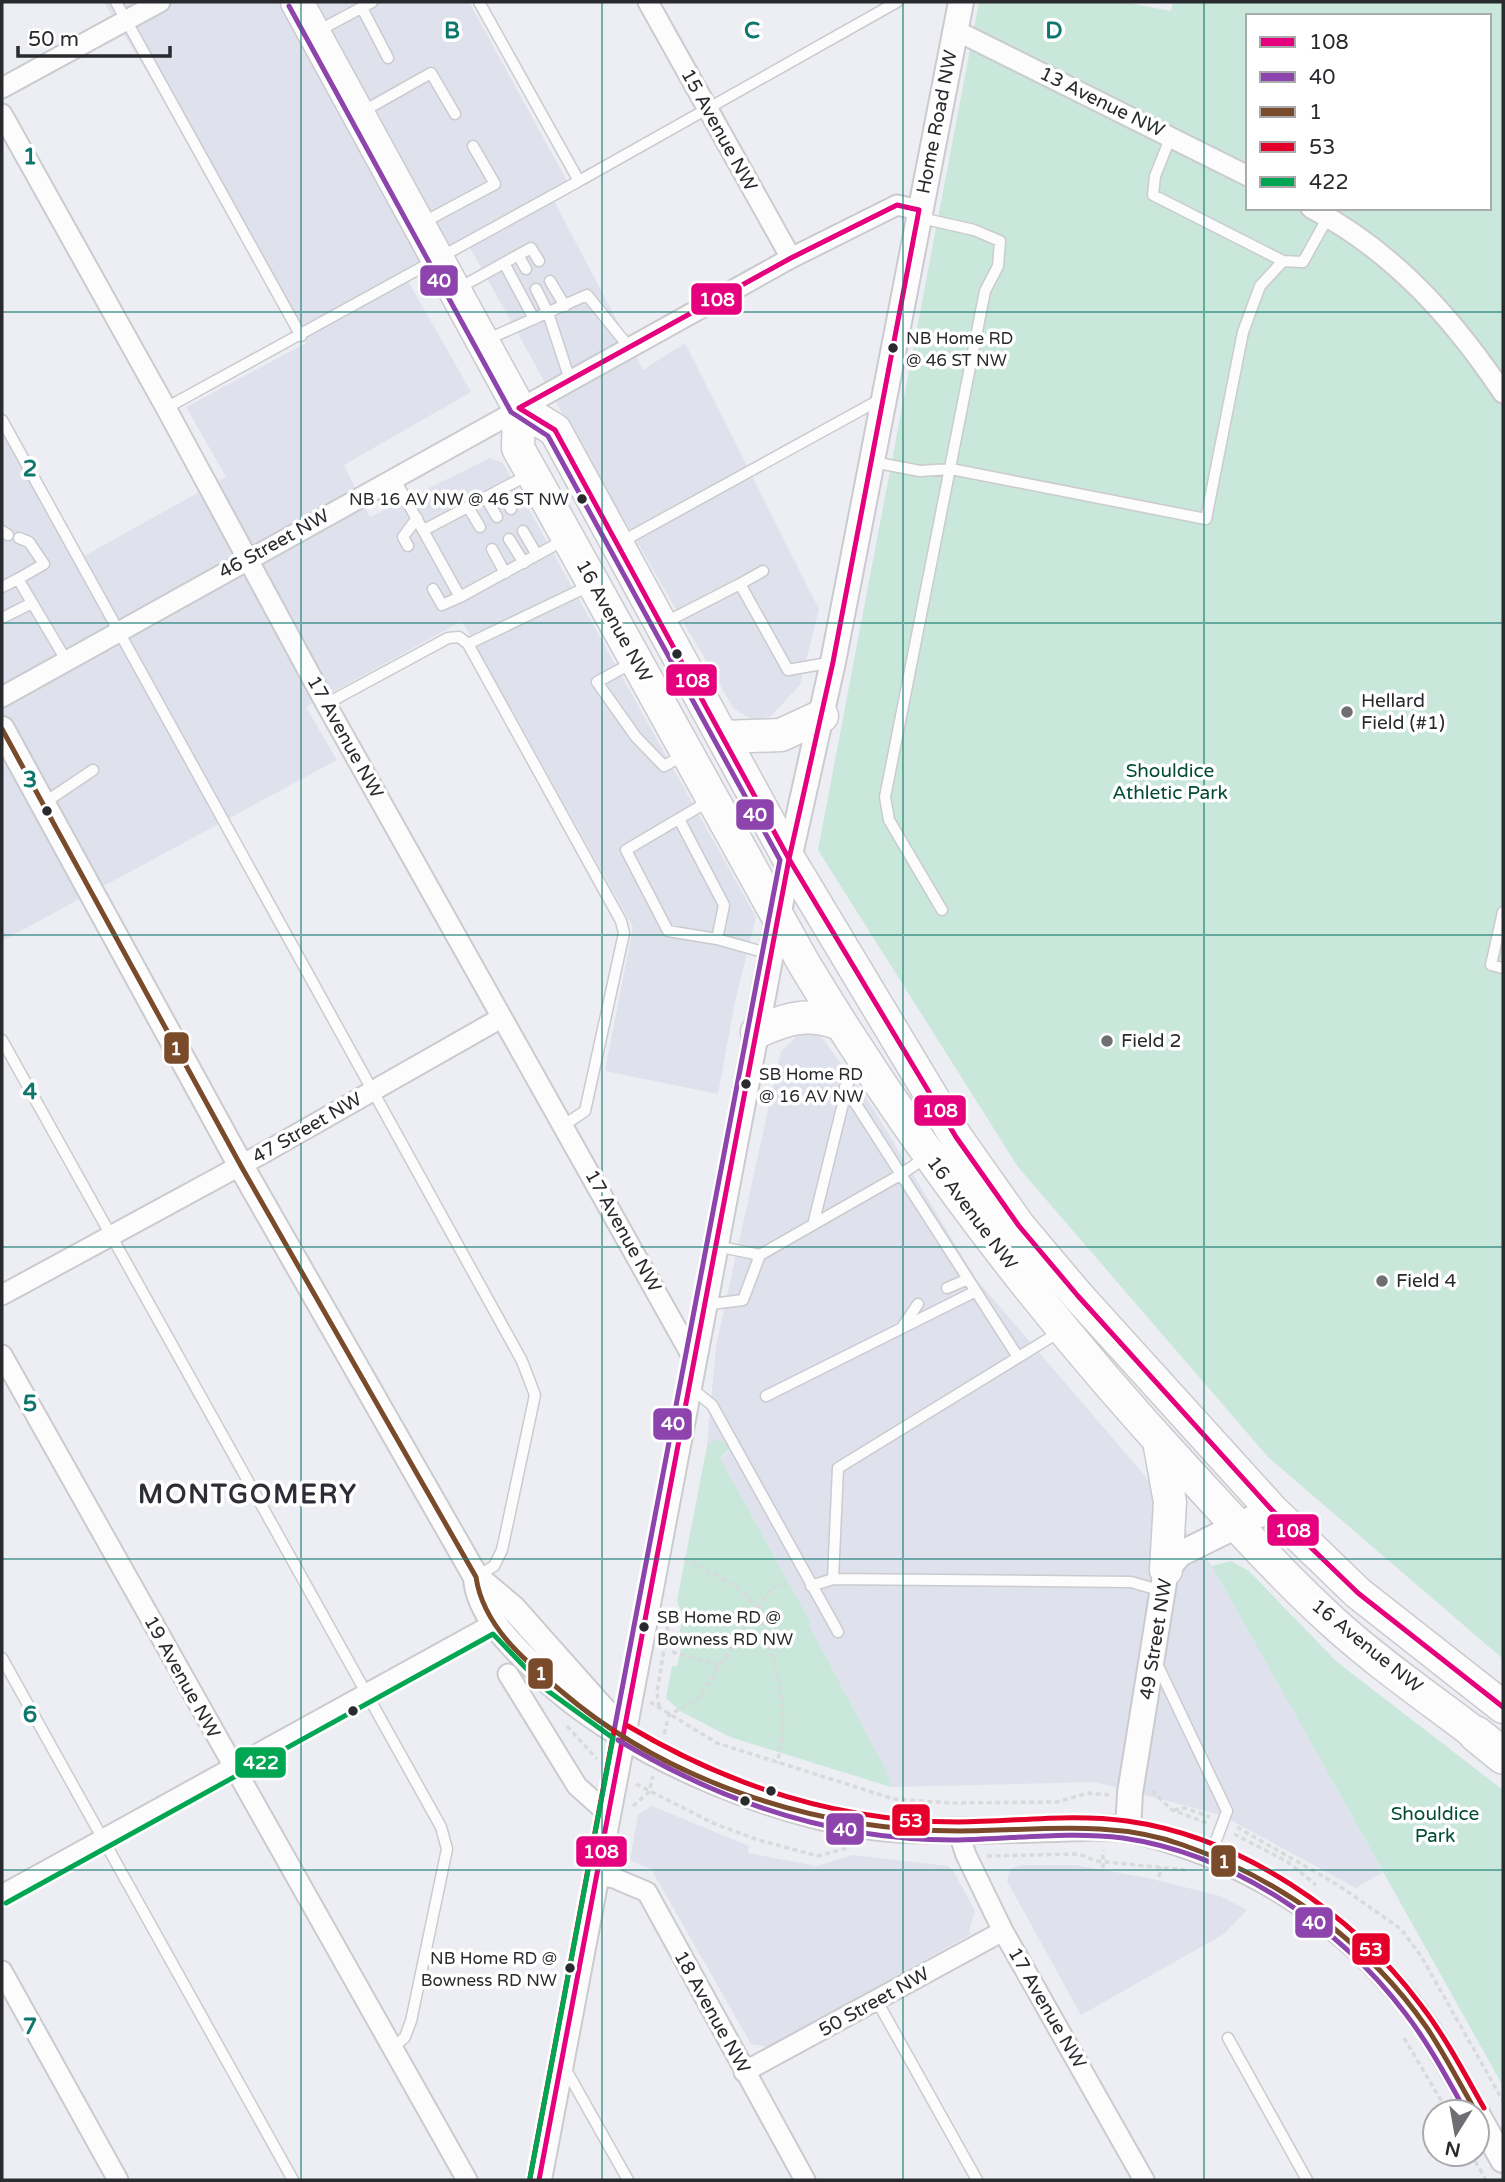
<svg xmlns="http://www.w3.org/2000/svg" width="1505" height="2182" viewBox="0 0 1505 2182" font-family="'Varela Round',sans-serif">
<rect width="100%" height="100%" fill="#edeef3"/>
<path fill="#dfe1ec" d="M104,2H469L572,190L554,201L643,370L685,343L819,609L800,685L771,716L755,721L734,709L566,420L469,246L407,279L471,392L344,465L370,517L490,458L503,463L756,917L735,1002L718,1094L605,1071L633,927L462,621L306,707L337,760L2,941V421L77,560L226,477L186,407L306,343L231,209Z
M812,1033L822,1038L866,1097L977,1280L1140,1470L1212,1566L1383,1872L1356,1888L1221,1815L1095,1782L891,1787L886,1770L809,1625L811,1623L720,1458L730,1451L707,1446L716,1346L781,1051L797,1036Z
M652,1806L749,1846L748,1853L817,1866L853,1855L948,1866L953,1870L975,1911L969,1931L971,1934L769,2047L751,2044L651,1869L630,1860L638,1814Z
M1020,1865H1076L1148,1878L1220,1896L1247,1910L1224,1934L1081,2015L1007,1881L1010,1869Z"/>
<path fill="#c9e7da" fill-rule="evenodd" d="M979,2H1124L1171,11L1173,2H1503V1659L1268,1457L1018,1167L818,850ZM1248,16H1489V208H1248Z
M719,1440L731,1447L720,1458L811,1623L809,1625L886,1770L891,1787L730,1737L680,1711L666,1698L672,1666H677L683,1640L678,1639L683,1616L677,1601L707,1446L713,1441Z
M1231,1561L1249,1571L1337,1662L1503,1790V2086L1212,1566Z"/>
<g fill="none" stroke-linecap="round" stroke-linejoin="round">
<defs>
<path id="service" d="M116,2L301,336
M479,2L579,181L897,2
M362,8L388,58
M318,31L372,2
M360,113L431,73L455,114
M1171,136L1155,176L1153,195L1283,261
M921,218L974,230L1000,241L998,266L985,291L885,797L889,820L942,910
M424,222L495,184L473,146
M518,255L526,269
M504,263L534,319
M550,281L565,306
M459,288L531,248L539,261
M536,289L548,313L570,380
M486,340L587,295L629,347
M166,408L579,181
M2,420L522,1361L535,1395L502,1550L494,1566L476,1577
M873,462L920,471L951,469L1206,519L1243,332L1260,286L1283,261L1303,262L1328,217
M394,478L460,597L564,540
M501,491L511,509
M486,498L497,517
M468,507L480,527
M424,530L528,475
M2,531L8,535
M523,531L537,555
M19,538L29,542L44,564L18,579L66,660
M509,539L524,563
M621,542L881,399
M408,546L403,537L417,518
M492,549L505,573
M740,584L763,571
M2,587L18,579
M433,589L442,605L460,597
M2,618L32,603
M666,622L740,584L788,670L833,662
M468,644L589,586
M632,663L597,682L636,737L664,766L684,755
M326,704L448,638L459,637L468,644L621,921L624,933L585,1111L564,1125
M709,801L626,850L668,931L717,939L770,954
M44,803L93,770
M679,819L724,905L717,939
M1503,912L1491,965L1503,968
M2,1040L441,1827L447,1849L411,2021L405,2037L393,2048
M845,1087L1018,1357
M813,1225L855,1055
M716,1246L760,1255L900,1175L925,1158
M947,1288L966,1280
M704,1305L743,1300L760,1255
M903,1326L918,1304
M691,1388L712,1405L838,1632
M766,1396L974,1292
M833,1579L838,1468L1061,1331
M811,1586L833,1579L1131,1582L1162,1591
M2,1658L293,2180
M1157,1664L1227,1811L1211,1854
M877,2001L977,2180
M1228,2038L1307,2180
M565,2068L628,2180"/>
<path id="minor" d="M648,2L791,258
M955,30L1248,176
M2,88L160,2
M2,114L166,408L326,704L693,1358
M1311,208C1393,251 1452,317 1503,393
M2,697L791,258L897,205L919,210
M2,1295L267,1151L501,1018
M2,1355L467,2180
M508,1674L577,1786L607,1813
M958,1831L966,1855L1003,1931L1144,2180
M595,1874L614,1878L647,1892L805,2180
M2,1895L495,1623
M2,1971L118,2180
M744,2072L1003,1931"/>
<path id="tertiary" d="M2,729L241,1166L476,1577L513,1608L616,1724
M476,1577C477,1614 517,1651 542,1675C624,1755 791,1825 905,1830C956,1832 1007,1830 1057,1829C1081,1828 1107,1826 1130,1830C1158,1835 1185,1845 1211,1855C1298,1891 1374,1951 1427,2028C1445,2055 1460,2084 1476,2112
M1128,1830L1130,1793L1166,1570L1180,1554L1271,1509
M1477,2114L1503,2160
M539,2180L789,859L833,662L961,2"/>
<path id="trunk" d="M297,2L519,408L518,448L532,473L803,962C914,1147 1041,1313 1187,1471C1235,1523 1282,1576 1334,1623C1378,1663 1429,1698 1476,1734
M519,408L555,430L789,859L956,1137L1019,1226L1078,1296L1271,1509L1358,1593L1503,1707
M724,737L781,735L822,716
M757,1032C787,1018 808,1012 840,1024
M1159,1441L1170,1502L1166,1570"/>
<path id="motorway" d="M1476,1734L1503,1756"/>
</defs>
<use href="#service" stroke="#cbcbcf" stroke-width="13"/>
<use href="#minor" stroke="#cbcbcf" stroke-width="23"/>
<use href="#tertiary" stroke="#cbcbcf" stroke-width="28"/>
<use href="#trunk" stroke="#cbcbcf" stroke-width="35"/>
<use href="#motorway" stroke="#cbcbcf" stroke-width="38"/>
<path stroke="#d9dadb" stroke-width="3.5" stroke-dasharray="5 3.5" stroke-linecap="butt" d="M684,1558C707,1571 745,1586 757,1611C775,1663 792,1706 777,1763
M672,1652L721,1665
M650,1702L717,1743L894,1799L950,1803L1057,1802L1088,1793L1109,1795
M659,1707L657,1692L669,1619
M567,1726L597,1759
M664,1734L669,1715L698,1699L766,1596L773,1588L789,1582
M636,1784L713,1823L758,1840L818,1856L850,1847
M1152,1791L1172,1810L1207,1823
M633,1806L649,1792L653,1776
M1174,1810L1185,1808L1210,1817
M1237,1827L1338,1885L1401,1929L1421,1956L1503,2101
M1234,1834L1288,1862L1316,1885
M987,1856L1079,1854L1096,1861L1187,1870
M1103,1868V1850
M1159,1877L1161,1867
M1404,2038L1448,2112
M1471,2154L1486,2180"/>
<use href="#service" stroke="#fcfcfd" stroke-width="10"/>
<use href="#minor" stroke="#fcfcfd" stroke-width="19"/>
<use href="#tertiary" stroke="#fcfcfd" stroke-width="24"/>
<use href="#trunk" stroke="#fcfcfd" stroke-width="32"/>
<use href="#motorway" stroke="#fcfcfd" stroke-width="35"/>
<defs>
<path id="bus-1" d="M519,408L555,430L789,859L956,1137L1019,1226L1078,1296L1271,1509L1358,1593L1503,1707
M519,408L791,258L897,205L919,210
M539,2180L789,859L833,662L919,210"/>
<path id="bus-2" d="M289,6L511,412L548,436L780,860L614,1731
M618,1740C722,1803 837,1841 959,1840C1014,1839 1069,1831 1123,1838C1233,1854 1339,1926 1405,2013C1429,2044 1447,2078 1466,2112"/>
<path id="bus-3" d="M2,729L241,1166L476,1577C483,1626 525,1661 561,1691C670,1784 819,1831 960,1831C1036,1831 1111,1819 1183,1845C1281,1879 1368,1943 1427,2028C1445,2055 1460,2084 1476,2112"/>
<path id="bus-4" d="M628,1726C729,1786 839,1822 958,1822C1014,1822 1070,1813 1127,1821C1241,1837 1352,1913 1420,2004C1445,2036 1464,2073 1484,2108
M530,2178L614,1731"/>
<path id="bus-5" d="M6,1903L493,1634L548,1691L613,1738L530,2178"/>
</defs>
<use href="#bus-1" stroke="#fff" stroke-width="10"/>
<use href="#bus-2" stroke="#fff" stroke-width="10"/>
<use href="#bus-3" stroke="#fff" stroke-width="10"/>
<use href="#bus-4" stroke="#fff" stroke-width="10"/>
<use href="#bus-5" stroke="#fff" stroke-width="10"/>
<use href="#bus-1" stroke="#e5007d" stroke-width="5"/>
<use href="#bus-2" stroke="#8e44ad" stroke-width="5"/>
<use href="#bus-3" stroke="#7a4b2a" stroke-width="5"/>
<use href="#bus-4" stroke="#e4002b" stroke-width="5"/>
<use href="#bus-5" stroke="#00a651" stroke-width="5"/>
</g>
<path fill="none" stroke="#0f766e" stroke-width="2" stroke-opacity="0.55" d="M301,2V2180M602,2V2180M903,2V2180M1204,2V2180M2,312H1503M2,623H1503M2,935H1503M2,1247H1503M2,1559H1503M2,1870H1503"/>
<g fill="#292a2d" stroke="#fff" stroke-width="2.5">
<circle cx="893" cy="348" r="6"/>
<circle cx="582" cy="499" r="6"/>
<circle cx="677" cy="654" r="6"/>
<circle cx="47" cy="811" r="6"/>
<circle cx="746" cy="1084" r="6"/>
<circle cx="644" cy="1627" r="6"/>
<circle cx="353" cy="1711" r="6"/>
<circle cx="771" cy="1791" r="6"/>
<circle cx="745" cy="1801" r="6"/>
<circle cx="570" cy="1968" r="6"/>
</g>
<g fill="#6e6f72" stroke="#fff" stroke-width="2.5">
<circle cx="1347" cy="712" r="7"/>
<circle cx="1107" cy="1041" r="7"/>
<circle cx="1382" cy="1281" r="7"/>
</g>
<g text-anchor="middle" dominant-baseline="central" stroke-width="7" stroke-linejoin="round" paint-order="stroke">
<g font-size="17" fill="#292a2d" stroke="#fff" text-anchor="start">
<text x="906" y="338">NB Home RD<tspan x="906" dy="22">@ 46 ST NW</tspan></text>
<text x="569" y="499" text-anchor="end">NB 16 AV NW @ 46 ST NW</text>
<text x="759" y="1074">SB Home RD<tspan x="759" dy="22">@ 16 AV NW</tspan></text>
<text x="657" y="1617">SB Home RD @<tspan x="657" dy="22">Bowness RD NW</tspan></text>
<text x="557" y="1958" text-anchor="end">NB Home RD @<tspan x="557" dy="22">Bowness RD NW</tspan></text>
</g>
<g font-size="19" fill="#292a2d" stroke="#fff">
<text transform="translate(1102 102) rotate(26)">13 Avenue NW</text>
<text transform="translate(937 122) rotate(-79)">Home Road NW</text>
<text transform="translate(719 130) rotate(61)">15 Avenue NW</text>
<text transform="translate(274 544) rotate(-29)">46 Street NW</text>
<text transform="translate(614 621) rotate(61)">16 Avenue NW</text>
<text transform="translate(345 737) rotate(61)">17 Avenue NW</text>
<text transform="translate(307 1128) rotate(-30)">47 Street NW</text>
<text transform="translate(972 1213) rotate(53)">16 Avenue NW</text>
<text transform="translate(623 1231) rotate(61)">17 Avenue NW</text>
<text transform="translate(1156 1639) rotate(-81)">49 Street NW</text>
<text transform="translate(1367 1646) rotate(39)">16 Avenue NW</text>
<text transform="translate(182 1677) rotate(61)">19 Avenue NW</text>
<text transform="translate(874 2002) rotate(-29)">50 Street NW</text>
<text transform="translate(1047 2008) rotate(60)">17 Avenue NW</text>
<text transform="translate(712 2012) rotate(61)">18 Avenue NW</text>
</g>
<g font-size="19" fill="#292a2d" stroke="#fff" text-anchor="start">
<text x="1361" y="701">Hellard<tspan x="1361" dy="22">Field (#1)</tspan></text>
<text x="1121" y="1041">Field 2</text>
<text x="1396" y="1281">Field 4</text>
</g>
<g font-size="19" fill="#034c32" stroke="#fff">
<text x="1170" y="771">Shouldice<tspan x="1170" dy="22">Athletic Park</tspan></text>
<text x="1435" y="1814">Shouldice<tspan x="1435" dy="22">Park</tspan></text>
</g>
<g font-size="26" font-weight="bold" letter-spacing="2" fill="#2d2e35" stroke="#fff">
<text x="248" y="1494">MONTGOMERY</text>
</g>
</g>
<g font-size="23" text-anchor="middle" font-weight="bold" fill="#0f766e" stroke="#fff" stroke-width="7" stroke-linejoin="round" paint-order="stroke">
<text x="452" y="38">B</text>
<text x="752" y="38">C</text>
<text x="1054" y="38">D</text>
<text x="30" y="164">1</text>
<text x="30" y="476">2</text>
<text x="30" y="787">3</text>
<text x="30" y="1099">4</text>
<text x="30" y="1411">5</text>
<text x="30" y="1722">6</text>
<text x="30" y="2034">7</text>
</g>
<g stroke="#fff" stroke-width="2.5">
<rect x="419" y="264" width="40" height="33" rx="7" fill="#8e44ad"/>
<rect x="690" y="282" width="53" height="34" rx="7" fill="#e5007d"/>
<rect x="665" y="663" width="53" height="34" rx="7" fill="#e5007d"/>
<rect x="735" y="798" width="40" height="33" rx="7" fill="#8e44ad"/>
<rect x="163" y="1031" width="27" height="34" rx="7" fill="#7a4b2a"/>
<rect x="913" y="1094" width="54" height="33" rx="7" fill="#e5007d"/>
<rect x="652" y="1407" width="41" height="34" rx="7" fill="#8e44ad"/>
<rect x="1266" y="1513" width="54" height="34" rx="7" fill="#e5007d"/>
<rect x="527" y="1657" width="27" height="33" rx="7" fill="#7a4b2a"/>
<rect x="234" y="1746" width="53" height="33" rx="7" fill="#00a651"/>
<rect x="891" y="1803" width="40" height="34" rx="7" fill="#e4002b"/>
<rect x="825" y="1812" width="40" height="34" rx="7" fill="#8e44ad"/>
<rect x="575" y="1835" width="53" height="33" rx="7" fill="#e5007d"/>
<rect x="1210" y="1844" width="27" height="34" rx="7" fill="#7a4b2a"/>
<rect x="1294" y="1906" width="40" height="33" rx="7" fill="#8e44ad"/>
<rect x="1351" y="1932" width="40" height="34" rx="7" fill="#e4002b"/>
</g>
<g font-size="19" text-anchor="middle" font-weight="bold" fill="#fff">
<text x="439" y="287">40</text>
<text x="717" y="306">108</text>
<text x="692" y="687">108</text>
<text x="755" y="821">40</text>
<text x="176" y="1055">1</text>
<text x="940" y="1117">108</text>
<text x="673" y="1430">40</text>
<text x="1293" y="1537">108</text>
<text x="541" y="1680">1</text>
<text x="261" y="1769">422</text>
<text x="911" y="1827">53</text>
<text x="845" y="1836">40</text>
<text x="601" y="1858">108</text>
<text x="1224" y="1868">1</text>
<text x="1314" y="1929">40</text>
<text x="1371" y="1956">53</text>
</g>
<rect width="1505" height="2182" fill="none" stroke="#292a2d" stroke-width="7"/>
<rect x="1246" y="14" width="245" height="196" fill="#ffffff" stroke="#a9aaab" stroke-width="2"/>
<rect x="1260" y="37" width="35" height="10" fill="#e5007d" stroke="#a9aaab" stroke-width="2"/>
<text x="1309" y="49" font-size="21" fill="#292a2d">108</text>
<rect x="1260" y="72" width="35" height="10" fill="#8e44ad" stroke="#a9aaab" stroke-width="2"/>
<text x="1309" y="84" font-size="21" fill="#292a2d">40</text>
<rect x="1260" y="107" width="35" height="10" fill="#7a4b2a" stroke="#a9aaab" stroke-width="2"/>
<text x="1309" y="119" font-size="21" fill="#292a2d">1</text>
<rect x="1260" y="142" width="35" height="10" fill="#e4002b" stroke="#a9aaab" stroke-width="2"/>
<text x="1309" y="154" font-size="21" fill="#292a2d">53</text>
<rect x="1260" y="177" width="35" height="10" fill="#00a651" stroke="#a9aaab" stroke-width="2"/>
<text x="1309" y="189" font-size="21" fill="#292a2d">422</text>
<g transform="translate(1456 2133) rotate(191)"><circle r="33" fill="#ffffff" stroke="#a9aaab" stroke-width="2"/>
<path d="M0-5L12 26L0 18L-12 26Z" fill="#6e6f72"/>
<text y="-10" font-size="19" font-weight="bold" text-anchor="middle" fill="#292a2d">N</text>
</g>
<path d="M18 46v10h152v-10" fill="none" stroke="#292a2d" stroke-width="3.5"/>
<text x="28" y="46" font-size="21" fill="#292a2d" stroke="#ffffff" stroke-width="5" paint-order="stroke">50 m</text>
</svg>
